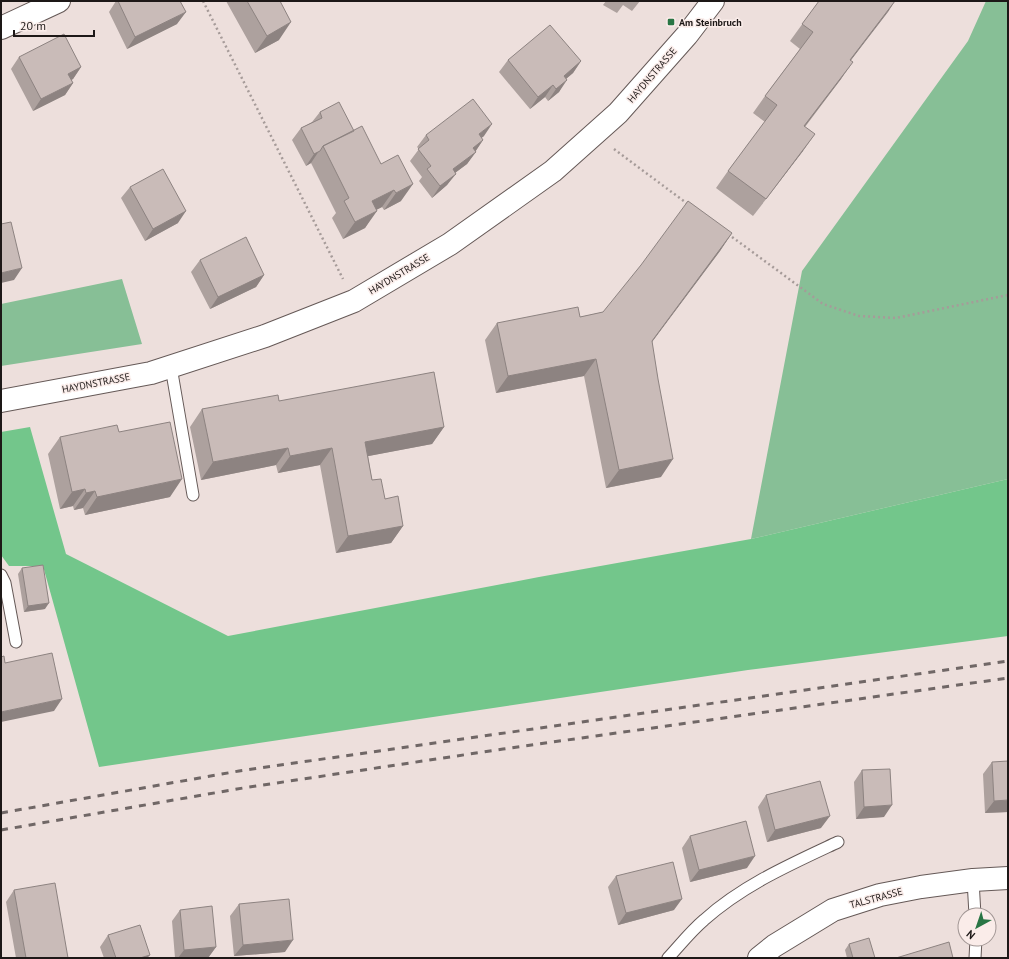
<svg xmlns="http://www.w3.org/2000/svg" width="1009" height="959" viewBox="0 0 1009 959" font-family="'PT Sans',sans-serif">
<rect width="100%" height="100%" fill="#eddfdc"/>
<path fill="#87bf96" d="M986,1H1008V479L751,539L802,271L968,41Z
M122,279L142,344L1,366V304Z"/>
<path fill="#73c68b" d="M30,427L66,554L228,636L539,577L751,539L1008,479V636L748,670L99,767L43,566H9L1,555V432Z"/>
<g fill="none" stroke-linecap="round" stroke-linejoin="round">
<defs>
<path id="service" d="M171,367L193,495
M1,575L5,583L16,642
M973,880L975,915
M668,958C680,945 691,931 704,920C743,885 791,864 838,842
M975,958L976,939"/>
<path id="minor" d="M1,28L59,1
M1,401L151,373L265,336L354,301L450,244L553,171L618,113L687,35L713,1"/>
<path id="secondary" d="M759,958L774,946L833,910L880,895L921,887L973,880L1008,878"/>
</defs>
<use href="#service" stroke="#655957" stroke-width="13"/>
<use href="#minor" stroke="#655957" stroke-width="24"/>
<use href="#secondary" stroke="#655957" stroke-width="24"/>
<path stroke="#a69b99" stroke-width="2.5" stroke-dasharray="2 3" stroke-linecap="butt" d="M203,1L343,279
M614,149L689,205
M728,234L823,304L859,316L896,318L1008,295"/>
<use href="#service" stroke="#fff" stroke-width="11"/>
<use href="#minor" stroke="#fff" stroke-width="22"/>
<use href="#secondary" stroke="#fff" stroke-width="22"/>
<path stroke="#706766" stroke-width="3" stroke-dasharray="7 7" stroke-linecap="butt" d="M1,813L239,771L1008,661
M1,830L243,788L503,749L1008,678"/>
</g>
<path fill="#ada19e" d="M116,1H180L177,24L127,49L109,12Z
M226,1H280L279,40L255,53Z
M606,1H640L632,11L623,5L617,13L603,5Z
M819,1H895L851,60L841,79L805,127L803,151L753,216L716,188L728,171L765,122L753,113L765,96L800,49L790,41Z
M19,57L81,67L73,79L71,80L73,83L65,95L33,111L11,69Z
M508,60L581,61L573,73L566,79L559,92L548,101L545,97L530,109L499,72Z
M320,112L354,131L381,164L401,201L384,210L382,207L376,210L365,228L343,239L332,218L336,213L311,163L306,166L292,140L301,128L312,122Z
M426,135L484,136L481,138L483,140L467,164L455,173L447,185L432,198L419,181L422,177L410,161L419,149L417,147Z
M130,187L178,223L145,241L121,198Z
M732,233L720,251L652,342L661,477L606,488L584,376L496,393L485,340L497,323L580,317L603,312Z
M200,260L264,275L256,287L210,309L191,272Z
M279,401L444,427L432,444L368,456L372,480L403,526L391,543L336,553L320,465L278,473L276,465L201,480L190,427L202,409Z
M119,432L170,497L85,515L83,508L74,510L73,506L60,509L48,454L60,437Z
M22,568L45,609L24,612L18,574Z
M992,762L1008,812L985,813L983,774Z
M862,770L884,817L856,819L854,782Z
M766,795L821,828L767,842L758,807Z
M690,836L747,868L690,882L682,848Z
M616,876L674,910L618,925L608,887Z
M14,890L68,958H16L6,902Z
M239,904L285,952L234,956L230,916Z
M180,910L216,947L208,958H175L172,921Z
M108,935L150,955L147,958H104L100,947Z
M849,944L875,958H847L845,950Z"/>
<path fill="#8d8381" d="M895,1L888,12L838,77L850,60Z
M186,12L177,24L127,49L135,37Z
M291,22L279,40L255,53L267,36Z
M581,61L573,73L555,88L564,76Z
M853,62L841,79L792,143L804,126Z
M81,67L73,79L60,86L68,74Z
M567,80L559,92L548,101L556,89Z
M73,83L65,95L33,111L41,99Z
M553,85L545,97L530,109L538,97Z
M492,124L484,136L471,146L479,134Z
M815,134L803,151L753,216L766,199Z
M483,140L475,152L473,148Z
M319,151L311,163L306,166L314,154Z
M476,152L467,164L444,181L453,169Z
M456,174L447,185L432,198L440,186Z
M413,184L401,201L384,210L396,193Z
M394,190L382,207L360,218L372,201Z
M186,211L178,223L145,241L153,229Z
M377,211L365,228L343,239L355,222Z
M732,233L720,251L640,358L652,341Z
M22,268L14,280L1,283V273Z
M264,275L256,287L210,309L218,297Z
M596,359L584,376L496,393L508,376Z
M444,427L432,444L353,459L365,442Z
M288,448L276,465L201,480L213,462Z
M332,448L320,465L278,473L290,456Z
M673,459L661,477L606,488L619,470Z
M182,479L170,497L85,515L97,497Z
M85,489L73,506L60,509L72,492Z
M95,491L83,508L74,510L86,493Z
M403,526L391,543L336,553L348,536Z
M49,603L45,609L24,612L28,606Z
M62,699L54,711L1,722V712Z
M1008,800V812L985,813L994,801Z
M892,805L884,817L856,819L864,807Z
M830,816L821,828L767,842L775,830Z
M755,856L747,868L690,882L699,870Z
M682,899L674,910L618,925L626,913Z
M293,940L285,952L234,956L243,945Z
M216,947L208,958H178L184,950Z
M150,955L147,958H140Z"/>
<path fill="#c9bbb8" stroke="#8d8381" d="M118,1H180L186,12L135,37Z
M247,1H280L291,22L267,36Z
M819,1H895L850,60L853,62L804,126L815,134L766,199L728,171L777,105L765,96L813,32L802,24Z
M550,25L581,61L564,76L567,80L556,89L553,85L538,97L508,60Z
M64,34L81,67L68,74L73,83L41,99L19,57Z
M473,99L492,124L479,134L483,140L473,148L476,152L453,169L456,174L440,186L427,169L431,166L418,149L429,140L426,135Z
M339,102L354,131L323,146L320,151L314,154L301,128L322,118L320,112Z
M362,126L381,164L398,155L413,184L396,193L394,190L372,201L377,211L355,222L344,201L349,198L323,146Z
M163,169L186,211L153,229L130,187Z
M688,201L732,233L652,341L658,379L673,459L619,470L596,359L508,376L497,323L578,307L580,317L603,312L641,265Z
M11,222L22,268L1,273V224Z
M246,237L264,275L218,297L200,260Z
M434,372L444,427L365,442L372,480L381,479L385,499L398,496L403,526L348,536L332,448L290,456L288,448L213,462L202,409L278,395L279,401Z
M170,422L182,479L97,497L95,491L86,493L85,489L72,492L60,437L117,425L119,432Z
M43,565L49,603L28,606L22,568Z
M52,653L62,699L1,712V657L4,656L5,663Z
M1008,761V800L994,801L992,762Z
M890,769L892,805L864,807L862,770Z
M820,781L830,816L775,830L766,795Z
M746,821L755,856L699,870L690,836Z
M673,862L682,899L626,913L616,876Z
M55,883L68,958H26L14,890Z
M289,899L293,940L243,945L239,904Z
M212,906L216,947L184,950L180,910Z
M140,925L150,955L140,958H116L108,935Z
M869,938L875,958H853L849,944Z
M949,942L953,958H896Z"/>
<rect fill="#297544" stroke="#faece9" stroke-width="1.5" x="667" y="18" width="8" height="8" rx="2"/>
<g text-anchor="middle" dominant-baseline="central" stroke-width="3" stroke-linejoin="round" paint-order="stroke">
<g font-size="10" font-weight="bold" fill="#1d1817" stroke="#faece9" text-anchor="start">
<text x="679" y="22">Am Steinbruch</text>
</g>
<g font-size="10" fill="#1d1817" stroke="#faece9">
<text transform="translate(652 75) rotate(-49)">HAYDNSTRASSE</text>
<text transform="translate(399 274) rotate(-31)">HAYDNSTRASSE</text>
<text transform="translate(96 383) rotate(-11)">HAYDNSTRASSE</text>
<text transform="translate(876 898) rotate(-15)">TALSTRASSE</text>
</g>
</g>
<rect width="1009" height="959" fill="none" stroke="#1d1817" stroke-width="4"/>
<g transform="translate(977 927) rotate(220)"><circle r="19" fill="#faece9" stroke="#a29795"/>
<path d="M0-3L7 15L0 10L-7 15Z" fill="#297544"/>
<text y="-6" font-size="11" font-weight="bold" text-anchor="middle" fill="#1d1817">N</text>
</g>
<path d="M14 30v6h80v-6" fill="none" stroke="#1d1817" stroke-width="2"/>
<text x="20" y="30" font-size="12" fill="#1d1817" stroke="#faece9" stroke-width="3" paint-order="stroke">20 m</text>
</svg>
